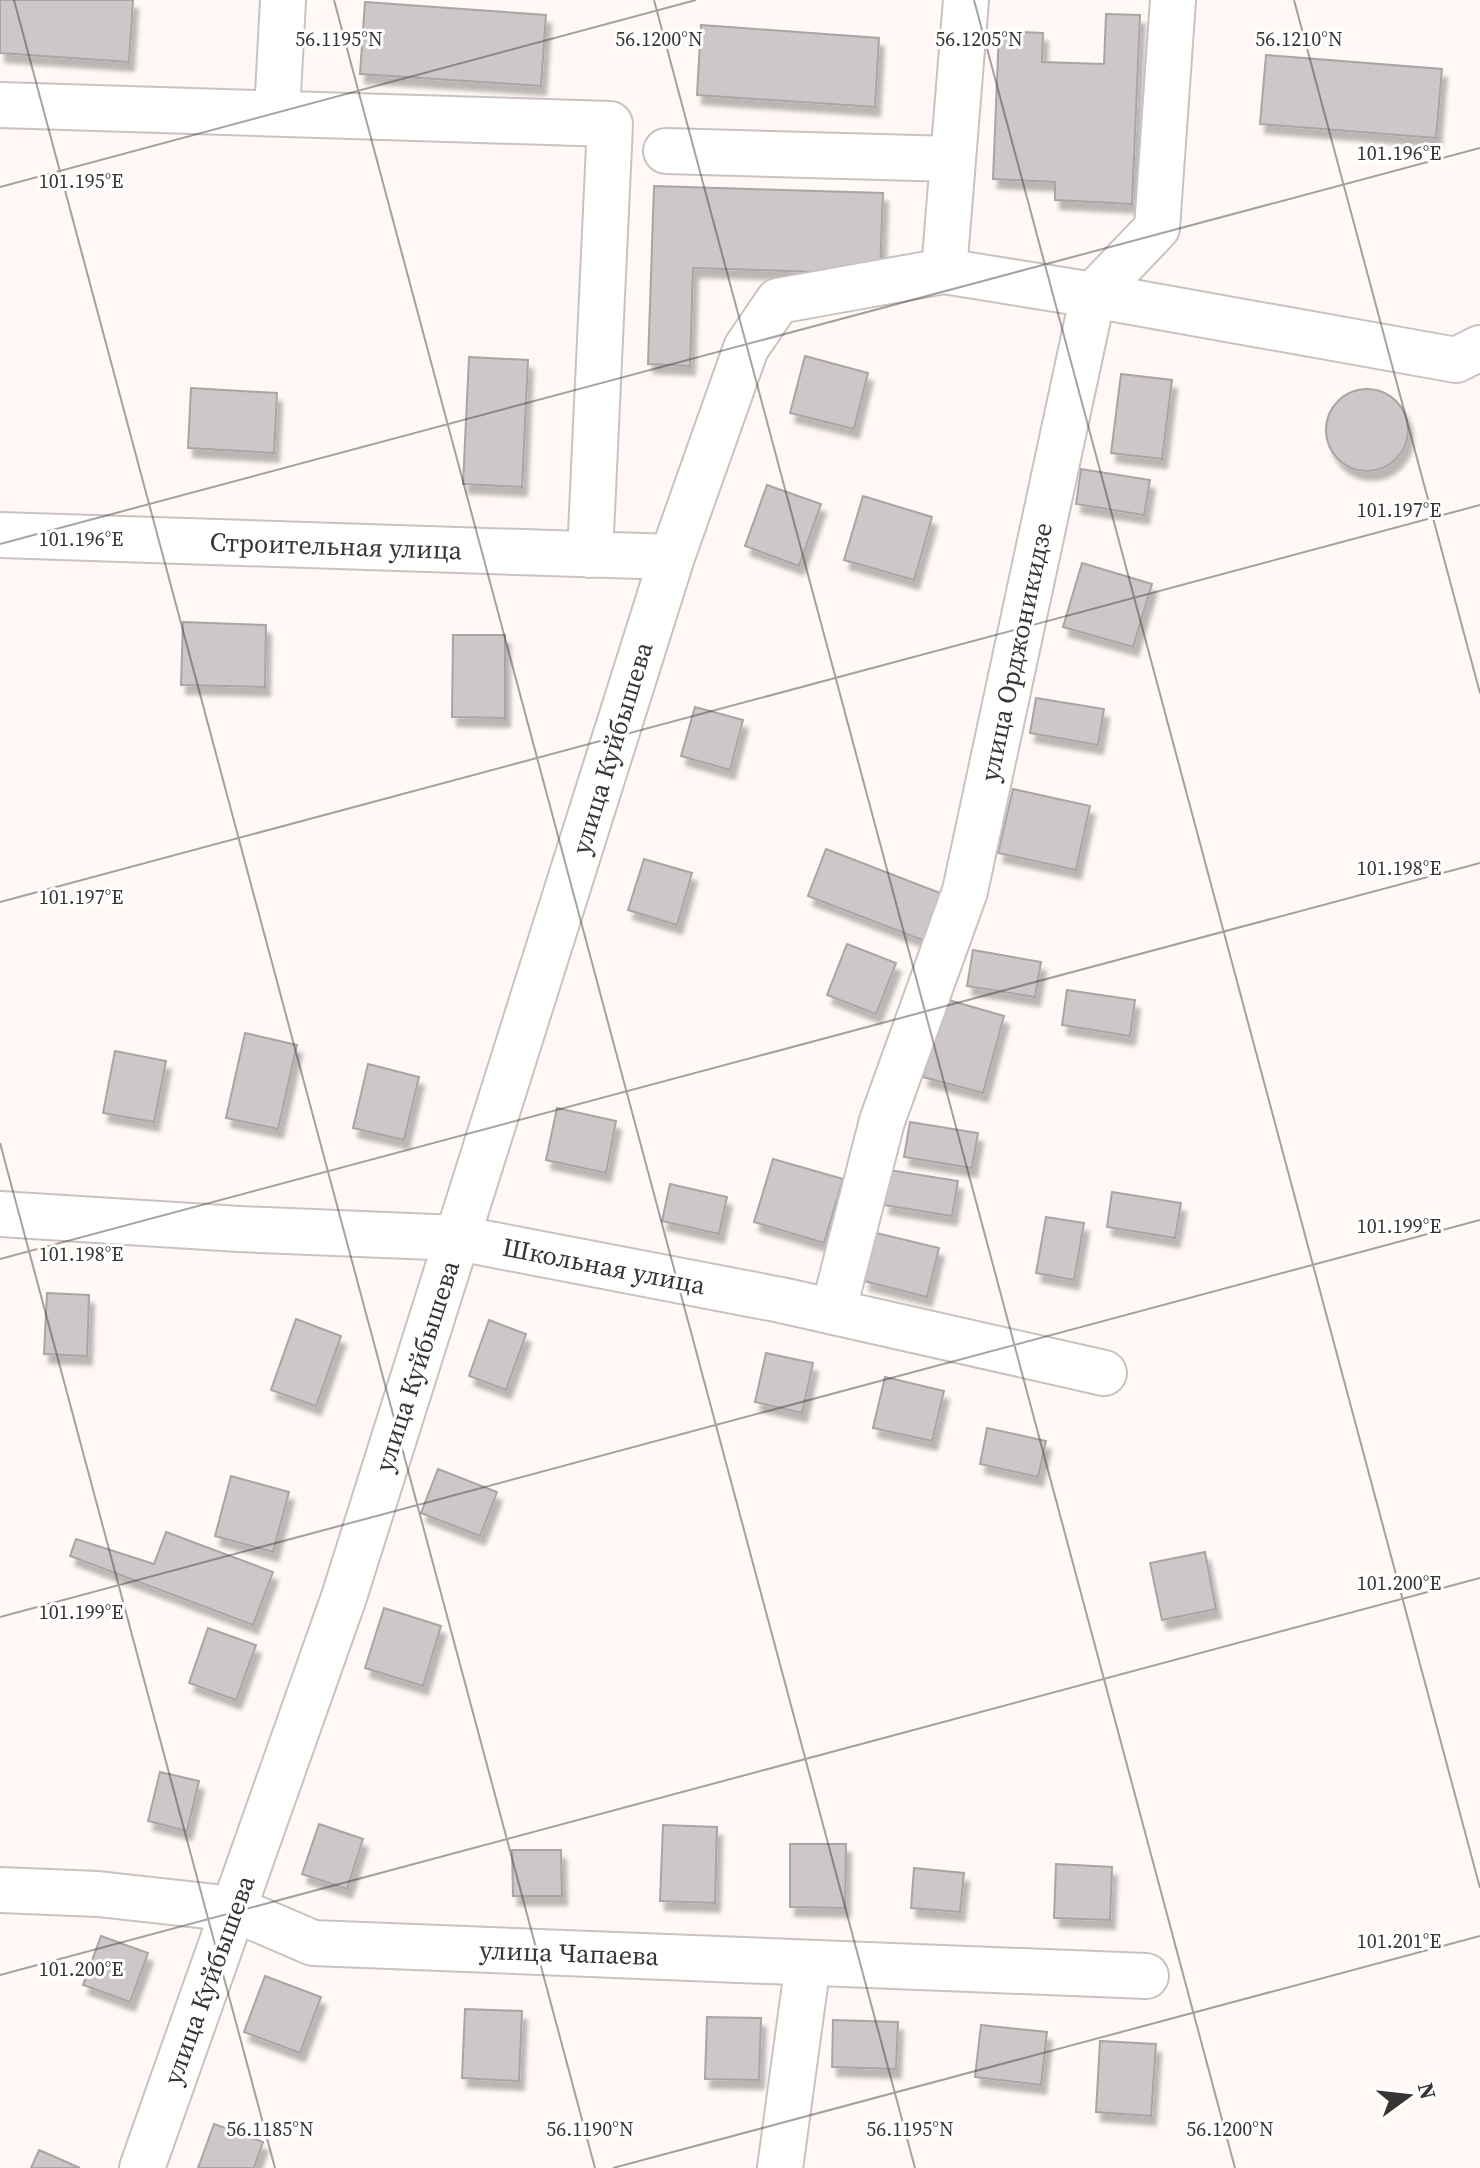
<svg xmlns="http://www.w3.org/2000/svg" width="1480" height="2168" viewBox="0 0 1480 2168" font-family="'Source Serif 4',serif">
<defs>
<filter id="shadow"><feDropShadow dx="5" dy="9" stdDeviation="2" flood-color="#0004"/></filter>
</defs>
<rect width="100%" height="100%" fill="#fff8f5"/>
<path fill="#cec7c9" stroke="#aaa4a6" stroke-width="2" filter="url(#shadow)" d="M0,0H133L129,62L0,53Z
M365,2L546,15L541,86L360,74Z
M1106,14L1140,15L1132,204L1055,200V182L993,179L999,31L1043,33L1042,62L1104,64Z
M701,25L879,38L875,107L697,95Z
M1266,55L1442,69L1436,138L1260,124Z
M654,186L883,193L880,274L693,268L690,366L648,364Z
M805,356L868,373L854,429L790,413Z
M469,357L528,360L522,487L463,484Z
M1121,374L1172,380L1162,459L1111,453Z
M191,388L277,393L274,453L188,448Z
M1326 430a41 41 0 1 1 82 0a41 41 0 1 1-82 0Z
M1081,469L1150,480L1144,515L1076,504Z
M767,485L821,504L799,566L745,546Z
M863,496L932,517L914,580L844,560Z
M1082,563L1152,584L1133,647L1063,627Z
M183,622L266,625L265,687L181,685Z
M453,635H505V718L452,717Z
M1036,698L1104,709L1098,745L1030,733Z
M695,707L743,720L730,770L681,756Z
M1013,789L1090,806L1076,870L998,853Z
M826,849L948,896L930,943L808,896Z
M644,859L692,873L677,925L628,910Z
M847,944L896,963L876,1014L827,995Z
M973,950L1041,962L1035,997L967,986Z
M1067,990L1135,1000L1130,1036L1062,1025Z
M945,999L1004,1016L983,1093L923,1077Z
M245,1033L297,1045L278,1129L226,1118Z
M115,1051L166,1061L154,1122L103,1113Z
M368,1064L419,1077L404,1140L353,1128Z
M557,1108L616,1121L606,1173L546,1160Z
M910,1122L978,1133L972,1168L904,1157Z
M773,1159L843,1179L824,1243L754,1222Z
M889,1170L958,1181L952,1216L884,1205Z
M670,1184L727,1197L719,1234L662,1221Z
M1112,1192L1181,1203L1175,1238L1107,1227Z
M1046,1217L1084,1223L1074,1280L1036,1273Z
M876,1233L939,1248L927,1297L864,1281Z
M47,1293L89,1295L87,1356L44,1354Z
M296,1319L341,1336L316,1406L271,1390Z
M489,1320L526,1334L506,1390L469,1376Z
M766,1353L813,1363L802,1413L755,1402Z
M885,1377L944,1391L932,1441L873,1428Z
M987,1428L1046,1441L1038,1477L980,1464Z
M438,1469L497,1492L480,1536L421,1513Z
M231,1476L289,1492L273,1552L215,1536Z
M166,1532L273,1572L253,1625L70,1556L76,1539L154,1564Z
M1205,1552L1216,1609L1162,1620L1150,1563Z
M384,1608L441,1626L423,1686L365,1668Z
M208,1628L256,1645L236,1700L189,1683Z
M160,1772L199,1781L187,1831L148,1821Z
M319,1824L363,1839L347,1889L302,1874Z
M663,1825L717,1827L715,1903L660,1901Z
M790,1844H846L845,1908L790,1907Z
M512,1850H561L562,1896H513Z
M1056,1864L1112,1867L1110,1920L1054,1918Z
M914,1868L964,1873L960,1912L911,1908Z
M101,1936L148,1953L130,2002L83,1985Z
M265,1976L321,1997L300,2053L244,2032Z
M465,2009L522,2011L519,2081L462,2078Z
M707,2017L761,2018L759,2080L705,2079Z
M833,2020L898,2022L896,2069L832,2067Z
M981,2025L1047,2032L1041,2085L975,2077Z
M1100,2041L1156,2044L1151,2116L1096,2112Z
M214,2124L263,2142L254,2168H198Z
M39,2150L80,2168H31Z"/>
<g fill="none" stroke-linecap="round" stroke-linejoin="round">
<defs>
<path id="minor" d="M0,105L610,124L590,555
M277,113L283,0
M666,151L953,159
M944,271L1093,295L1456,360L1480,348
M0,535L672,557
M0,1214L239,1229L458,1238L781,1300L1104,1373
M833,1312L882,1121L965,891L1093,295L1157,228L1173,0
M0,1890L98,1894L234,1909L313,1943L1146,1976
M142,2168L344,1597L672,557L746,348L778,301L944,271L966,0
M780,2168L808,1963"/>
</defs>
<use href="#minor" stroke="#c9c2c0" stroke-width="48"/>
<use href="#minor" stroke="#fff" stroke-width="44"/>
</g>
<path fill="none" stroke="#383635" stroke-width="2" stroke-opacity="0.45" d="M14,0L595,2168M334,0L915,2168M654,0L1235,2168M974,0L1480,1888M1294,0L1480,693M0,187L696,0M0,544L1480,148M0,902L1480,505M0,1143L275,2168M0,1259L1480,863M0,1617L1480,1220M0,1975L1480,1578M613,2168L1480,1936"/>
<g text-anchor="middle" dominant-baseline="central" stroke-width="6" stroke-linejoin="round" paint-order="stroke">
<g font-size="26" fill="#383635" stroke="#fff">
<text transform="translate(336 546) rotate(2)">Строительная улица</text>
<text transform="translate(1016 652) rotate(-78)">улица Орджоникидзе</text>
<text transform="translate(612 748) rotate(-73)">улица Куйбышева</text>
<text transform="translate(604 1266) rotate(11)">Школьная улица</text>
<text transform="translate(417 1366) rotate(-72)">улица Куйбышева</text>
<text transform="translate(569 1953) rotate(2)">улица Чапаева</text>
<text transform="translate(209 1980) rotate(-70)">улица Куйбышева</text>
</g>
</g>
<g font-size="20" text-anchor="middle" fill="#383635" stroke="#fff" stroke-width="6" stroke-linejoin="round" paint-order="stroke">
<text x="339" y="46">56.1195°N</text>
<text x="659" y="46">56.1200°N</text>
<text x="979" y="46">56.1205°N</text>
<text x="1299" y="46">56.1210°N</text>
<text x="1399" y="160">101.196°E</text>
<text x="81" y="188">101.195°E</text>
<text x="1399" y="517">101.197°E</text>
<text x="81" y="546">101.196°E</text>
<text x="1399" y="875">101.198°E</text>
<text x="81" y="904">101.197°E</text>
<text x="1399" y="1233">101.199°E</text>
<text x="81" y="1261">101.198°E</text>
<text x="1399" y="1590">101.200°E</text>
<text x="81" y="1619">101.199°E</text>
<text x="1399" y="1948">101.201°E</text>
<text x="81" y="1976">101.200°E</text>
<text x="270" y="2136">56.1185°N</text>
<text x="590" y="2136">56.1190°N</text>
<text x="910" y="2136">56.1195°N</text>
<text x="1230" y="2136">56.1200°N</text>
</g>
<g transform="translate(1408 2096) rotate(75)" stroke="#ffffff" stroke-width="6" paint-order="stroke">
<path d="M0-6L14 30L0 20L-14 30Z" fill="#383635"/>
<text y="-12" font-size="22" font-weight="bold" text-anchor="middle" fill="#383635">N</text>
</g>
</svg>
